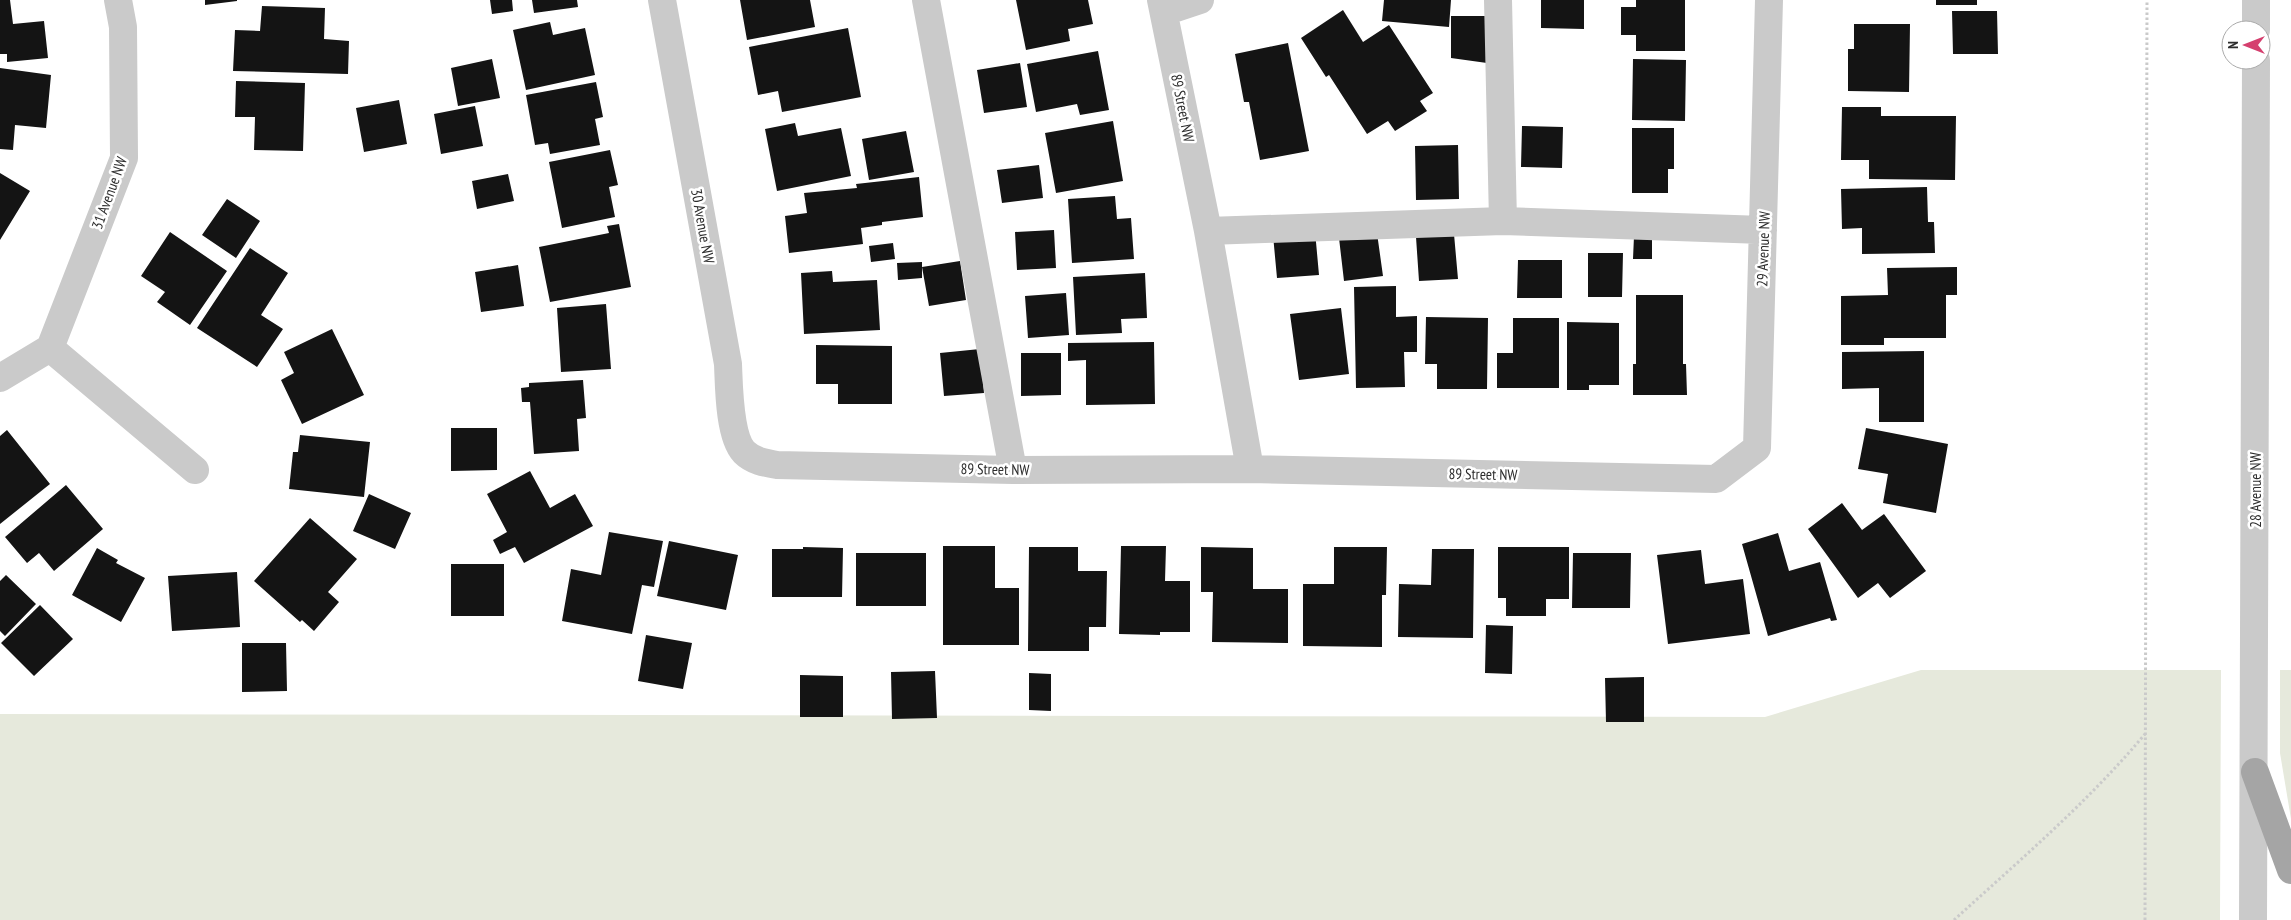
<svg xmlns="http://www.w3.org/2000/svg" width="2291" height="920" viewBox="0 0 2291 920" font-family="'PT Sans Narrow',sans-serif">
<rect width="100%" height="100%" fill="#fff"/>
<path fill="#e6e9dc" d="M1921,670H2221L2220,920H0V714L1765,717Z
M2280,670H2291V819L2280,753Z"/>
<path fill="#141414" d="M0,0H10L13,24L44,21L48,58L7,62V54H0Z
M205,0H237V1L205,5Z
M490,0H512L513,11L492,14Z
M532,0H577L578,7L534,13Z
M740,0H810L815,27L747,40Z
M1016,0H1088L1093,24L1068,29L1070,41L1026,50Z
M1384,0H1451L1449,27L1382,21Z
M1541,0H1584V29L1541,28Z
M1636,0H1685V51H1636V35H1621V7H1636Z
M1936,0H1977V5H1936Z
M262,6L325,8L324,39L349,41L348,74L233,71L235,30L260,31Z
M1343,10L1363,42L1389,25L1433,93L1420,101L1427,111L1395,131L1388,121L1367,134L1329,75L1326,77L1301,38Z
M1952,11H1997L1998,54H1953Z
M1451,16H1490L1487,63L1451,58Z
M550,22L553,35L585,28L595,75L526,90L513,30Z
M1854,24H1910L1909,92L1848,91V49H1854Z
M848,28L861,97L782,112L778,91L758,95L749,47Z
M1288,43L1309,151L1260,160L1249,102H1244L1235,54Z
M1098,51L1109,110L1080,115L1077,104L1036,112L1027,64Z
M492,59L500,98L458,106L451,68Z
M1633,59L1686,60L1685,121L1632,120Z
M1020,63L1027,107L984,113L977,70Z
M0,68L51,75L46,128L15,125L13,150L0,149Z
M236,81L305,83L303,151L254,150L255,117H235Z
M596,82L603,117L595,119L600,145L550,154L548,143L535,145L526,95Z
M399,100L407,144L364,152L356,108Z
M475,106L483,146L441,154L434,114Z
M1842,107H1881V116H1956L1955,180L1869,179V160H1841Z
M1113,121L1123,181L1056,193L1045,133Z
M795,123L798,136L841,128L851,176L777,191L765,129Z
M1522,126L1563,127L1562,168L1521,167Z
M1632,128H1674V169H1668V193H1632Z
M906,131L914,172L869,180L862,139Z
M1458,145L1459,199L1416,200L1415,146Z
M610,150L618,185L609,187L615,217L562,228L549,162Z
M1039,165L1043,198L1002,203L997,170Z
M0,173L30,191L0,240Z
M508,174L514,201L477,209L472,181Z
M919,177L923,217L882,222V225L861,228L863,244L789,253L785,216L807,213L804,193L857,188L856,184Z
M1927,187L1928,222H1934L1935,253L1862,254V228L1842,229L1841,189Z
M1115,196L1117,219L1131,218L1134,259L1072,263L1068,199Z
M227,199L260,221L236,258L202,235Z
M619,224L631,287L550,302L539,247L609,233L607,226Z
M1054,230L1056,268L1017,270L1015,232Z
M1315,231L1319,275L1277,278L1273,235Z
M170,232L227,271L190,325L157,302L165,292L141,276Z
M1377,233L1383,276L1344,281L1339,238Z
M1454,234L1458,279L1419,281L1416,237Z
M1634,236H1652V259H1633Z
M893,243L895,259L871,262L869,246Z
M250,248L288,273L261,315L283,329L257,367L197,328Z
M1588,253H1623L1622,297H1588Z
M1518,260H1562V298H1517Z
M960,261L966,300L929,306L922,267Z
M922,262V278L898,280L897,263Z
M518,265L524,306L481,312L475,272Z
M1957,267V295H1946V338H1884V345H1841V296L1888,295L1887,268Z
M832,271L833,282L877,280L880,330L804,334L801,273Z
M1145,273L1147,318L1121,319L1122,333L1076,335L1073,277Z
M1396,286V317L1417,316V352H1404L1405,387L1356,388L1354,287Z
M1066,293L1069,335L1028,338L1025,296Z
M1636,295H1683V364H1686L1687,395H1633V364H1636Z
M606,304L611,369L561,372L557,308Z
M1341,308L1349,374L1299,380L1290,314Z
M1426,317L1488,318L1487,389H1437V364H1425Z
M1513,318H1559V388H1497V353H1513Z
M1567,322L1619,323V385H1589V390H1567Z
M332,329L364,395L302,424L281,380L294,373L284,352Z
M1154,342L1155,404L1086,405V360L1068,361V343Z
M816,345L892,346V404H838V384H816Z
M980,349L984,393L944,396L940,353Z
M1924,351V422H1879V388L1842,389V352Z
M1021,353H1061V395L1021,396Z
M583,380L586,418L577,419L579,451L534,454L530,402H522L521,388L529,387V383Z
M451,428H497V470L451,471Z
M1866,428L1948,444L1936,513L1883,503L1888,474L1858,469Z
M7,430L50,484L0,524V436Z
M300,435L370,442L364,497L289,489L293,452H298Z
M530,471L550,508L575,494L593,526L524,563L515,547L500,554L493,540L507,532L487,494Z
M66,485L103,529L54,571L39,553L27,563L5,537Z
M369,494L411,513L395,549L353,531Z
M1842,503L1862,530L1884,514L1926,571L1890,598L1878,583L1858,598L1808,529Z
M310,518L357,559L328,592L339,602L314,631L302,620L300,622L254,581Z
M609,532L663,541L654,587L642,585L632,634L562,621L571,569L601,575Z
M1778,533L1789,571L1820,562L1837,620L1831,621L1830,618L1768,636L1742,544Z
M669,541L738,555L726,610L657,596Z
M943,546H995V588H1019V645H943Z
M1121,546H1166L1165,581H1190V632H1160V635L1119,634Z
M803,547L843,548L842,597H772V549H803Z
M1029,547H1078V571H1107L1106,627H1089V651H1028Z
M1201,547L1253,548V589H1288V643L1212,642L1213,592H1201Z
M1334,547H1387L1386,595H1382V647L1303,646V584H1334Z
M1498,547H1569V599H1546V616H1506V598H1498Z
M97,548L118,560L116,563L145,578L121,622L72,595Z
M1432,549H1474L1473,638L1398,637L1399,584L1431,585Z
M1701,550L1705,584L1743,579L1750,634L1668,644L1657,555Z
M856,553H926V606H856Z
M1573,553H1631L1630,608H1572Z
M451,564H504V616H451Z
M237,572L240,627L172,631L168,576Z
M6,575L36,604L5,636L0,631V581Z
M40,605L73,639L34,676L1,643Z
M1486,625L1513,626L1512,674L1485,673Z
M646,635L692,643L683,689L638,681Z
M242,643H286L287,691L242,692Z
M935,671L937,718L892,719L891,672Z
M1029,673L1051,674V711L1029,710Z
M800,675L843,676V717H800Z
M1644,677V722H1606L1605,678Z"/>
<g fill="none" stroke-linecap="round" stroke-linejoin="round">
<path stroke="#cacaca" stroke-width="3" stroke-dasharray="2.5 2.5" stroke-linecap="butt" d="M1954,920C2020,860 2088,802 2145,734
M2145,920L2147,0"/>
<path stroke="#cacaca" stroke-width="28" d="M662,0L728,364C729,386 729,436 744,452C753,461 765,463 777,465L1013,470L1250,469L1716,479L1757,448L1769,0
M926,0L1013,470
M1161,0L1208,231L1250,469
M1498,0L1503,221
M1164,12L1200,0
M2256,30V0
M1208,231L1503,221L1763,230
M50,348L195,470
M0,378L50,348L124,158L123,27L118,0
M2253,920L2256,60"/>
<path stroke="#a5a5a5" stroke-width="28" d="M2255,772L2291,870"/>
</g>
<g text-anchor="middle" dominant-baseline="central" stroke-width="5" stroke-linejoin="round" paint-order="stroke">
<g font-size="15" fill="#2d2d2d" stroke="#fff">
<text transform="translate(1183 108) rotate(79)">89 Street NW</text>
<text transform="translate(109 193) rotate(-70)">31 Avenue NW</text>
<text transform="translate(703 226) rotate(80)">30 Avenue NW</text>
<text transform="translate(1763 249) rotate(-88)">29 Avenue NW</text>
<text transform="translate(995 469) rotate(1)">89 Street NW</text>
<text transform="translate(1483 474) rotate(1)">89 Street NW</text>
<text transform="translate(2255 490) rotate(-90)">28 Avenue NW</text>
</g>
</g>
<g transform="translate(2246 45) rotate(270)"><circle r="24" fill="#ffffff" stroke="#ababab"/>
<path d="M0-4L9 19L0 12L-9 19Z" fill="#d53f6e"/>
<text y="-8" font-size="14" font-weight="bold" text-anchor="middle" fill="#2d2d2d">N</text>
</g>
</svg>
